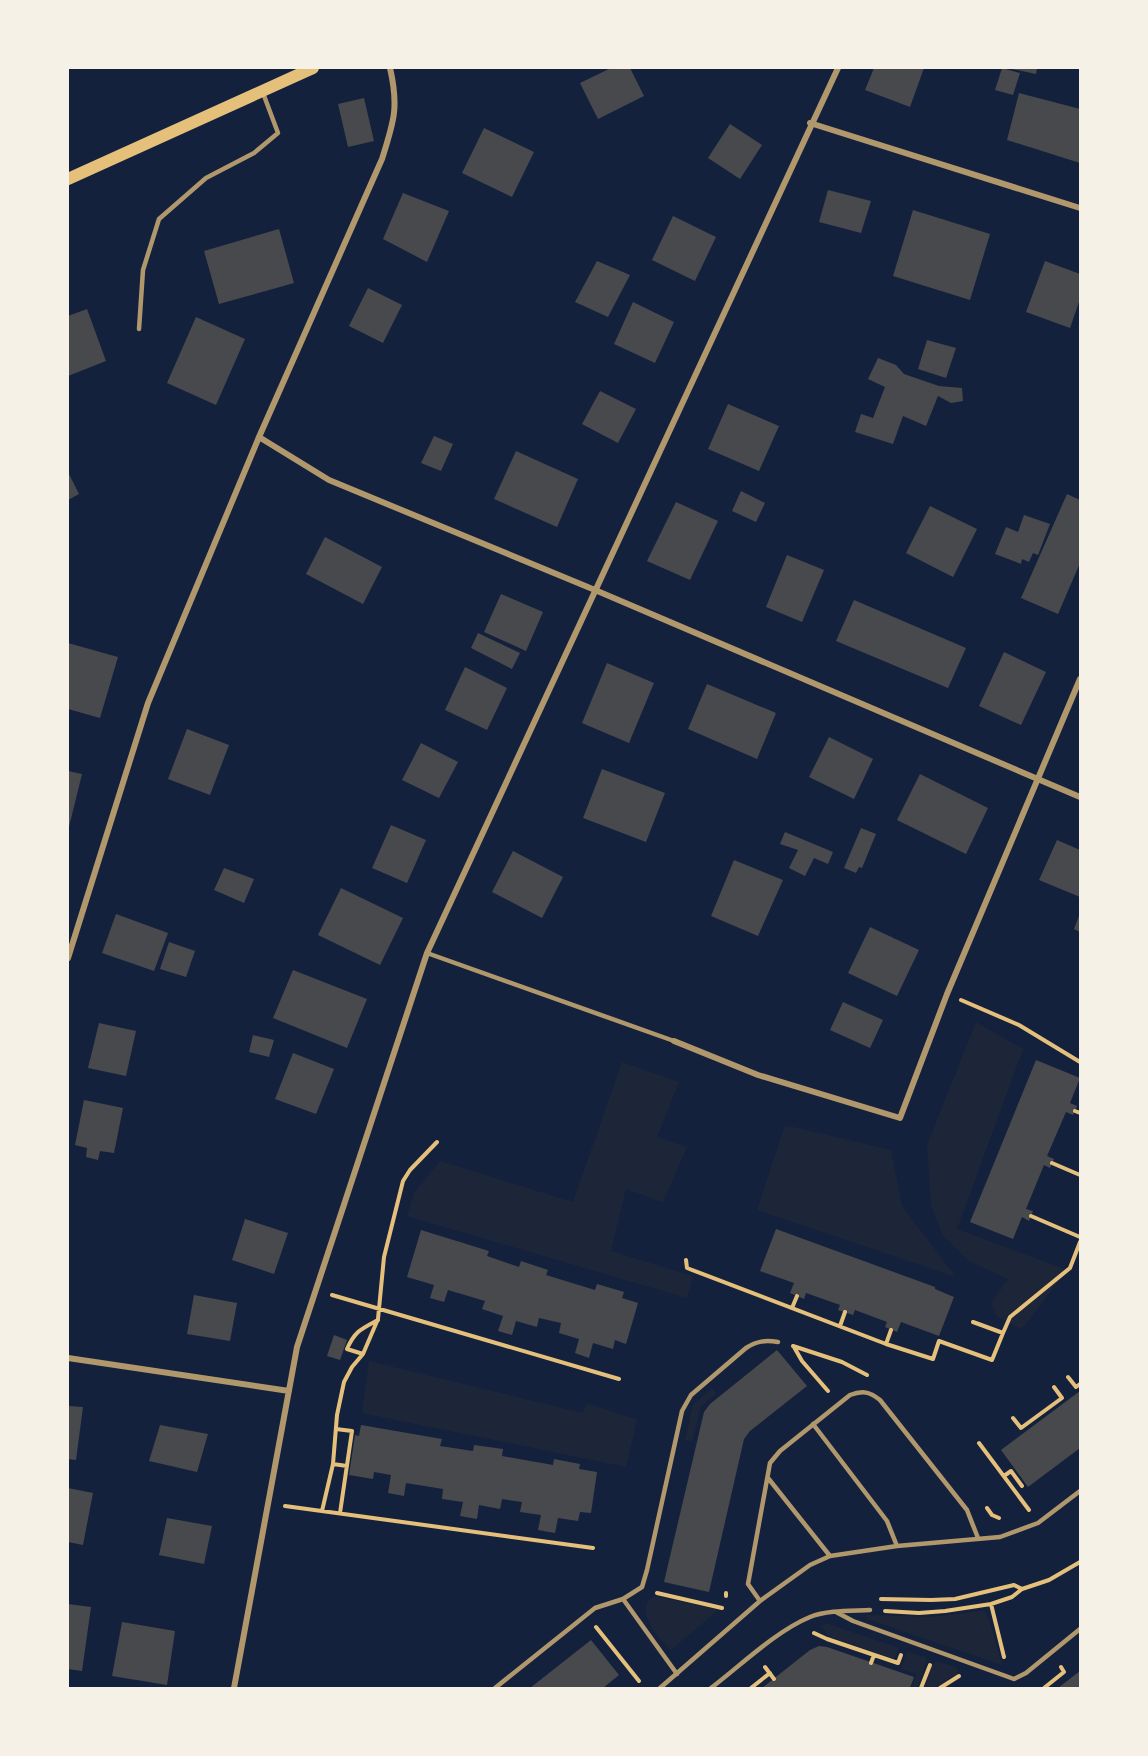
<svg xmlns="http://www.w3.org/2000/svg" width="1148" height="1756" viewBox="0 0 1148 1756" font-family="'IBM Plex Sans',sans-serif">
<rect width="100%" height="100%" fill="#14213d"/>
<path fill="#1d2539" d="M976,1022L1023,1049L957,1229L1067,1270L1022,1329L997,1317L991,1303L1008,1279L969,1261L942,1234L931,1205L927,1145Z
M622,1062L679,1082L657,1137L687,1147L663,1202L626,1189L611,1251L693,1276L687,1298L407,1216L414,1193L440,1161L573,1202Z
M785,1125L891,1150L902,1206L956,1277L757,1210Z
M369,1361L583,1413L587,1403L637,1420L626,1467L362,1413Z
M712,1388L716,1393L701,1407L692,1441L685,1440L693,1405Z
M654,1596L716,1609L717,1611L671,1650C659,1639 632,1609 654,1596Z
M979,1611H984L989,1619L1002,1665L867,1619L866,1615L934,1617Z
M829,1624L899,1648L894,1659L828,1636L821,1625Z
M907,1651L925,1657L927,1660L917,1688H912L916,1674L901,1669Z
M937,1661L957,1668V1673L935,1688H924L932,1665Z"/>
<path fill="#48494c" d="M611,68H630L644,96L598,119L580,83Z
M874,68H924L910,107L865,90Z
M1002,68L1020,73L1013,95L995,90Z
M1007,68H1037L1036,74Z
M1019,93L1080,109V163L1007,140Z
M364,98L374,141L348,147L338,104Z
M730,124L762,145L740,179L708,158Z
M484,128L534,152L512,197L462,173Z
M828,190L871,201L861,233L819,222Z
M403,193L449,211L427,262L383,239Z
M913,210L990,234L970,300L893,276Z
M673,216L716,237L695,281L652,260Z
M279,229L294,283L219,304L204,251Z
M597,261L630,275L608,317L575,302Z
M1045,261L1080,274V299L1070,328L1026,312Z
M368,288L402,305L383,343L349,326Z
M633,302L674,322L655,363L614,344Z
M87,309L106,361L68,376V316Z
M196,317L245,339L216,405L167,383Z
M927,340L956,348L946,378L918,369Z
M878,358L896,365L904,374L939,386L962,388L963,401L951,403L938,396L926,426L903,416L893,444L855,432L861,414L873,418L885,387L868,379Z
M600,391L636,409L618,443L582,424Z
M728,404L779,426L759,471L708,449Z
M434,436L453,444L441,471L421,463Z
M516,451L578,479L557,527L494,499Z
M68,472L79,494L68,500Z
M741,491L765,503L756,522L732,511Z
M1067,494L1080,500V563L1058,614L1021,598Z
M676,502L718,521L690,580L647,561Z
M930,506L977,529L953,577L906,553Z
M1024,515L1050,524L1038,555L1033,553L1029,562L1022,559L1021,564L995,554L1006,527L1018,532Z
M325,537L382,567L363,604L306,574Z
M787,555L824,570L802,622L766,607Z
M501,594L543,612L526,651L484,632Z
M854,600L966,648L948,688L836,641Z
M478,633L520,653L512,669L471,648Z
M68,643L118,657L100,718L68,709Z
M1004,652L1046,672L1021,725L979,706Z
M607,663L654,683L629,743L582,723Z
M465,667L507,688L487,730L445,710Z
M707,684L776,713L757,759L688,729Z
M187,729L229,745L210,795L168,779Z
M829,737L873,759L854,799L809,777Z
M421,743L458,762L439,798L402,780Z
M602,769L665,793L646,842L583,818Z
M68,771L82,774L68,831Z
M920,774L988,808L966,854L897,820Z
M391,825L426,840L407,883L372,868Z
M861,828L876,834L862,868L859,867L856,873L844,868Z
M785,832L833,852L828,864L814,858L805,876L789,868L798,850L780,844Z
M1057,840L1080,850V897L1039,880Z
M513,851L563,877L542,918L492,892Z
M734,860L783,880L758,936L711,916Z
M224,868L254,879L244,903L214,890Z
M341,888L403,918L380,965L318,935Z
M1080,913V932L1074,929Z
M116,914L168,933L154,971L102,953Z
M870,927L919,950L897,996L848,973Z
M169,942L195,951L186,977L160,969Z
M293,970L367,999L347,1048L273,1018Z
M843,1002L883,1020L870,1048L830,1030Z
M99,1023L136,1031L126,1076L88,1068Z
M253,1035L274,1040L269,1057L249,1052Z
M293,1053L334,1069L316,1114L275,1099Z
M1036,1060L1080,1078L1070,1103L1077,1106L1073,1115L1066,1112L1047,1156L1054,1159L1050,1168L1044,1165L1026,1209L1033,1211L1029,1221L1022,1217L1013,1239L970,1222Z
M84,1100L123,1108L114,1153L100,1151L98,1160L86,1157L87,1148L75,1145Z
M245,1219L288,1233L274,1274L232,1260Z
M776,1229L935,1287V1289L954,1297L939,1336L901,1322L897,1332L885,1327L887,1322L855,1310L853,1315L838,1310L840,1305L806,1293L804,1299L790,1293L794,1283L760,1271Z
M421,1230L489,1251L487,1256L519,1267L521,1261L548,1270L546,1275L595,1290L597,1284L624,1292L622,1298L638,1303L626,1344L615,1340L613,1349L593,1343L589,1358L575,1353L579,1339L559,1333L561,1323L539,1318L537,1327L516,1321L512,1335L498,1331L503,1316L482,1309L485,1301L448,1290L444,1302L430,1298L434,1285L407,1277Z
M194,1295L237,1303L230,1341L187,1334Z
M334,1335L347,1340L340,1360L327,1356Z
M777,1350L807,1386L750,1431L744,1439L709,1592L664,1582L704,1412L710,1404Z
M1080,1391V1448L1028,1487L1001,1450Z
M68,1406L83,1407L76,1460L68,1459Z
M160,1425L208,1434L197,1472L149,1461Z
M361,1425L442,1439L440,1446L473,1451L474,1445L503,1449L502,1456L553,1465L554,1459L580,1464L579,1469L597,1472L591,1513L580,1512L578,1521L558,1518L555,1533L538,1530L541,1515L520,1512L522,1502L502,1499L500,1509L479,1505L477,1519L460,1516L463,1502L442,1499L443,1489L406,1483L404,1496L388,1493L391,1475L374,1472L373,1479L349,1475L355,1435L359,1436Z
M68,1488L93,1493L83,1545L68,1542Z
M167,1518L212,1526L204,1564L159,1555Z
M68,1604L91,1607L82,1671L68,1669Z
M122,1622L175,1631L167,1685L112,1676Z
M591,1640L619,1675L603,1688H530Z
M819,1646L827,1647L914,1677L910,1688H762L810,1650Z
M1080,1671V1688H1058Z"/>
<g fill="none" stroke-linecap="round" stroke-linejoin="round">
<path stroke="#e5c07b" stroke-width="4" d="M961,1000L1019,1025L1080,1062
M1075,1111L1080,1113
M1052,1163L1080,1175
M1031,1216L1080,1237
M686,1260L687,1268L886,1344L933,1359L939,1341L992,1360L1003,1333
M332,1295L619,1379
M792,1308L797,1296
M973,1322L1003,1333L1010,1317L1070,1268L1080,1242
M840,1326L845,1312
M886,1344L891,1330
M793,1346L842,1362L867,1375
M794,1347L802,1361L828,1391
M363,1354L347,1349C355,1331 361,1329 378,1320
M1068,1377L1076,1387L1080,1384
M1013,1418L1021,1428L1062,1398L1054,1387
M336,1429L352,1431L340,1513
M979,1443L1029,1510
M333,1464L347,1466
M1004,1476L1011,1471L1022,1486
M285,1506L593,1548
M987,1508L992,1515L999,1518
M322,1511L333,1464L337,1415L344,1382L352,1367L363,1354L378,1319L384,1257L403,1181L410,1170L437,1142
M657,1593L722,1608
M726,1596V1593
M881,1599L931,1600L955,1599L1014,1585L1022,1589
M991,1604L1004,1657
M885,1611L919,1613L945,1611L991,1604L1012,1597L1022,1589L1049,1580L1080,1562
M596,1627L639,1681
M814,1633L827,1639L898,1663L901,1655
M871,1663L874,1655
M765,1667L774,1679
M751,1688L770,1673
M921,1688L930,1665
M940,1688L959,1676
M1044,1688L1064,1672L1061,1667"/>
<path stroke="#b1986c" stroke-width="4.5" d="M139,329L143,270L159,219L206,178L254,153L278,133L263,93
M427,953L674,1041
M813,1424L887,1521L897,1546
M768,1478L830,1556
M623,1599L677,1674
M760,1601L748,1584L770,1463L780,1451L850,1395C863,1390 870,1392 880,1400L967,1510L978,1538
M836,1612L853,1621L1014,1679L1026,1673L1080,1629
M495,1688L595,1608L623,1599L642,1587L647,1570L682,1411L691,1395L746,1348C757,1341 765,1340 778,1342
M660,1688L760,1601L810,1565L830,1556L897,1546L1000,1537L1038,1523L1080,1491
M711,1688C740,1666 776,1631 810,1617C828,1610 851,1611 870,1610"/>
<path stroke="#b1986c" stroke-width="6" d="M810,123L1080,208
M259,437L329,480L595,590L1080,797
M68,958L148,703L259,437L382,159C394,121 399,107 390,68
M674,1041L758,1075L900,1118L947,994L1080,679
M68,1358L289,1391
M234,1688L297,1347L427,953L838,68"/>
<path stroke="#e5c07b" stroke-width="12" d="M68,179L313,68"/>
</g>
<rect width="1148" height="1756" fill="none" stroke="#f6f1e7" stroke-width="138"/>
</svg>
